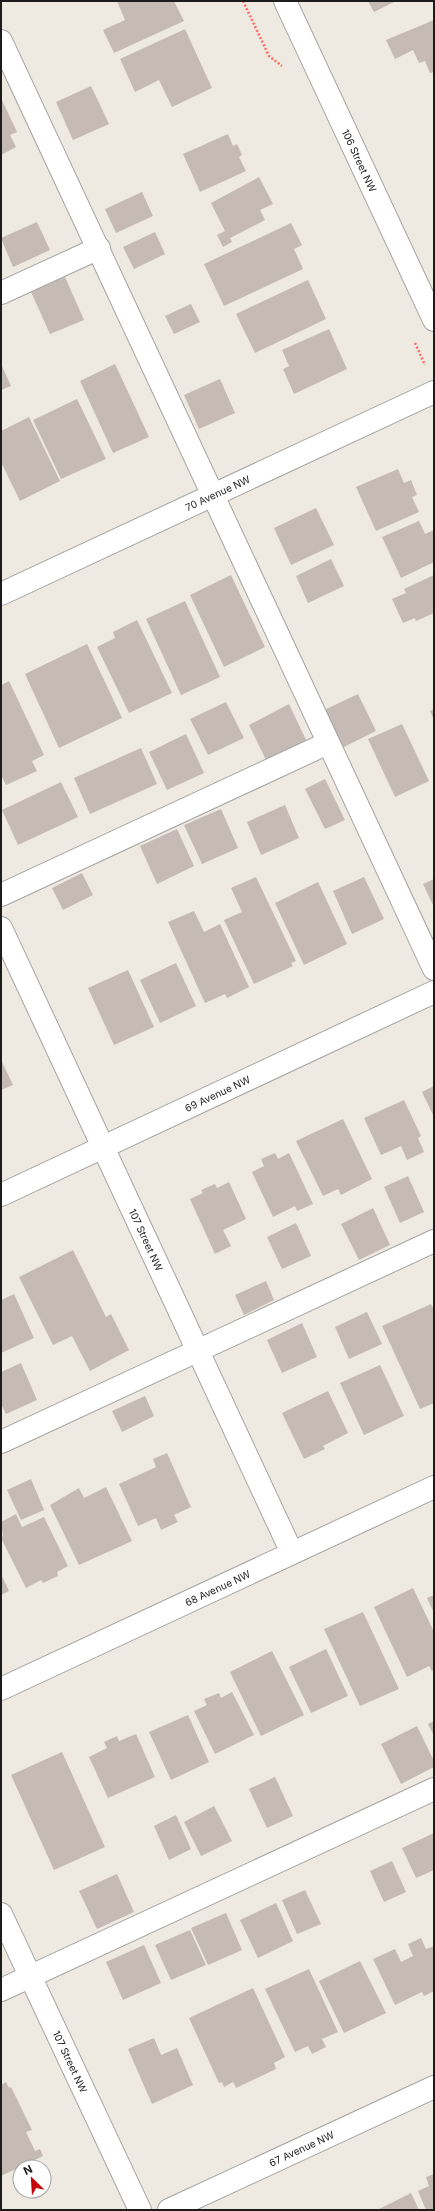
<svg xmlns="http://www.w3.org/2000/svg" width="435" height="2211" viewBox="0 0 435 2211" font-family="Inter,sans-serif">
<rect width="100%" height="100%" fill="#eee9e1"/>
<path fill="#c6bbb4" d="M117,1H174L184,21L114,53L103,30L125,20Z
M368,1H396L374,12Z
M434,20V72L430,73L425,61L419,63L413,50L395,59L386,40Z
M185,29L212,88L172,107L159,80L135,92L120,59Z
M91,86L109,124L73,140L56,102Z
M1,98L17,132L10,135L16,147L1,155Z
M228,134L233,146L237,144L242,155L239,157L246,171L200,192L183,154Z
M259,177L273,204L260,210L265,220L230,238L232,242L223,247L217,235L225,231L211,203Z
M142,192L153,216L116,233L105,209Z
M37,222L50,250L13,267L1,238Z
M291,223L302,245L294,249L303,269L224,306L204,264Z
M155,232L165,254L134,269L123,247Z
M65,277L84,320L50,334L31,292Z
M308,280L326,319L255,353L236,314Z
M191,304L200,322L174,334L165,316Z
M329,329L347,369L294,394L283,369L289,366L282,350Z
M1,364L11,386L1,390Z
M115,364L149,437L113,453L80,381Z
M220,379L235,413L199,429L184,395Z
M77,399L106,459L61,479L33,420Z
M29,417L60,481L20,501L1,462V431Z
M398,469L404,483L411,480L417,495L412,497L419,512L376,531L356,487Z
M316,508L334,545L291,565L274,528Z
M419,521L425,534L434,530V562L401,578L382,537Z
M331,559L344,586L308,603L296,576Z
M231,575L265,647L224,667L190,595Z
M434,575V613L416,621L415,618L403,623L392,599L406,593L404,589Z
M185,601L220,677L181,695L146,619Z
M137,620L172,693L129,713L97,647L115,638L113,632Z
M87,644L122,718L59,748L25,674Z
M9,681L44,755L32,761L37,771L6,785L1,775V685Z
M358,694L376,731L342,748L324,710Z
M226,702L244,738L208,755L190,719Z
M289,704L306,740L266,760L249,725Z
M434,709V720L430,711Z
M402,724L429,781L395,797L368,739Z
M186,734L204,773L167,790L149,752Z
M141,748L157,784L90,814L74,778Z
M325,779L345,820L325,829L305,789Z
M61,782L78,817L18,845L2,810Z
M285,805L299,838L261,855L247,822Z
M221,809L238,848L202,864L184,825Z
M177,829L194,866L157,884L140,846Z
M82,873L93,895L63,910L52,888Z
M256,877L296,961L291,963L293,966L254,984L224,920L242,912L231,888Z
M364,877L384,919L352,934L333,891Z
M434,879V907L423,884Z
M318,882L347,944L304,965L275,903Z
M194,911L204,932L220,924L249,987L227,998L225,994L205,1003L168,922Z
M176,963L196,1006L160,1023L140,980Z
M128,970L154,1027L114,1045L88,988Z
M1,1060L13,1085L1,1090Z
M434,1086V1117L422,1092Z
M404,1100L421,1136L418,1138L424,1152L407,1160L401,1146L381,1155L364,1118Z
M343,1119L372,1179L341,1195L338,1189L323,1196L296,1141Z
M275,1153L278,1159L289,1153L313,1204L297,1211L295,1206L273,1217L252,1172L264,1166L261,1159Z
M408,1176L424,1212L400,1223L384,1187Z
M229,1182L246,1219L223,1230L231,1246L215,1254L190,1199L203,1193L201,1190L215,1184L217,1188Z
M373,1208L390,1245L359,1260L341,1224Z
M296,1223L311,1256L282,1269L267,1237Z
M73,1250L106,1317L111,1314L129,1350L90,1371L72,1336L53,1345L19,1277Z
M266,1281L274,1300L244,1315L235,1295Z
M14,1294L34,1338L1,1353V1300Z
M431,1304L434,1309V1403L420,1409L382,1326Z
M367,1312L382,1344L349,1359L335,1327Z
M302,1323L317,1357L282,1373L267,1340Z
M21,1363L37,1400L6,1414L1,1404V1372Z
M380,1365L404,1416L364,1435L340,1383Z
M328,1391L348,1433L323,1446L325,1449L304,1459L282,1413Z
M145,1396L154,1416L122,1432L112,1411Z
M167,1453L191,1507L174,1515L178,1522L161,1530L156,1518L138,1526L119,1484L156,1467L153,1459Z
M31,1479L44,1510L21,1520L7,1490Z
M106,1487L132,1541L79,1565L50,1505L79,1488L84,1498Z
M16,1514L22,1527L44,1517L68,1566L57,1572L58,1576L43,1583L41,1580L26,1588L1,1538L3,1536L1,1522Z
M1,1574L9,1591L1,1595Z
M413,1588L434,1632V1669L432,1671L429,1666L407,1677L374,1607Z
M434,1595V1613L427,1598Z
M363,1612L399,1689L360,1706L324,1629Z
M326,1649L348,1696L311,1713L289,1667Z
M272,1651L304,1715L261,1736L230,1672Z
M232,1692L254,1735L215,1754L194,1711L207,1705L204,1699L219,1693L221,1698Z
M188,1715L209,1762L171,1780L149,1732Z
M434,1721V1736L428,1724Z
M417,1726L434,1761V1767L401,1784L381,1744Z
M136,1734L155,1777L108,1798L89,1757L107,1748L104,1742L117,1736L119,1741Z
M62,1752L105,1847L54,1870L11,1775Z
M275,1777L293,1816L267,1828L249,1789Z
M214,1806L232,1841L201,1856L184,1822Z
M176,1815L191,1849L169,1860L154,1826Z
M434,1833V1870L416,1878L402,1848Z
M392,1861L406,1892L384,1902L370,1871Z
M117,1874L134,1912L97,1929L79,1891Z
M305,1890L321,1924L297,1934L282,1900Z
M276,1903L293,1941L258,1958L240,1920Z
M226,1913L242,1950L208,1965L191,1928Z
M190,1930L206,1965L171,1980L155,1945Z
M421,1938L426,1949L434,1946V1991L424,1996L422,1992L395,2005L373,1959L395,1949L401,1962L413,1956L408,1944Z
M144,1945L161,1983L123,2000L106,1962Z
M360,1961L386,2013L344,2033L319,1981Z
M309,1969L338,2032L322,2039L326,2047L312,2054L308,2046L295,2052L265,1989Z
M253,1988L285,2057L274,2063L276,2069L236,2088L233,2082L224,2087L222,2082L219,2083L189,2018Z
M154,2038L161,2055L177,2048L193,2085L152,2104L128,2049Z
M6,2082L9,2088L11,2087L32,2130L26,2132L35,2151L40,2149L43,2156L1,2176V2085Z
M434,2174V2210H426L418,2191L429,2186L426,2177Z
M411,2193L419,2210H377Z"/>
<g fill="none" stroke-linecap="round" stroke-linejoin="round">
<defs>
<g id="minor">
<path id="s1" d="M285,1L434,320"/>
<path d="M1,41L434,969"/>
<path d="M1,293L99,248"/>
<path id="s2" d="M1,594L434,392"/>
<path d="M1,895L328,743"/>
<path id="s3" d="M1,928L292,1553"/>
<path id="s4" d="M1,1195L434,992"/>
<path d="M1,1442L434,1241"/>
<path id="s5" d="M1,1689L434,1487"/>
<path id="s6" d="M1,1914L140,2210"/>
<path d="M1,1990L434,1789"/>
<path id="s7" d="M169,2210L434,2087"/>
</g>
</defs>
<use href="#minor" stroke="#a3a3a3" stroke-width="24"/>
<path stroke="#ff6a61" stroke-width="2.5" stroke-dasharray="2 2" stroke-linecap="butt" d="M243,1L269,56L282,66
M415,343L425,365"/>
<use href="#minor" stroke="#fff" stroke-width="22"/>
</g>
<g text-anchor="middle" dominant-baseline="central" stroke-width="3" stroke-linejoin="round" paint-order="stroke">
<g font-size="10" fill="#1c1c1c" stroke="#fff">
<text stroke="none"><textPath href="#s1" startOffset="176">106 Street NW</textPath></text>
<text stroke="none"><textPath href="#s2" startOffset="239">70 Avenue NW</textPath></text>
<text stroke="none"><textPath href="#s4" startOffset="239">69 Avenue NW</textPath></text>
<text stroke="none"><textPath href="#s3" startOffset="344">107 Street NW</textPath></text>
<text stroke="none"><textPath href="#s5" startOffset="239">68 Avenue NW</textPath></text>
<text stroke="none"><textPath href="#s6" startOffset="163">107 Street NW</textPath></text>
<text stroke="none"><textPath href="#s7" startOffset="146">67 Avenue NW</textPath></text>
</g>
</g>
<rect width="435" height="2211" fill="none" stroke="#1c1c1c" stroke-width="4"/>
<g transform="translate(32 2179) rotate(335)"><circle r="19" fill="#ffffff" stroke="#a4a4a4"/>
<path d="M0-3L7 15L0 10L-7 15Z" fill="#c8000a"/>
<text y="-6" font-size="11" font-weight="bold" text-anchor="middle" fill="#1c1c1c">N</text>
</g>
</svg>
